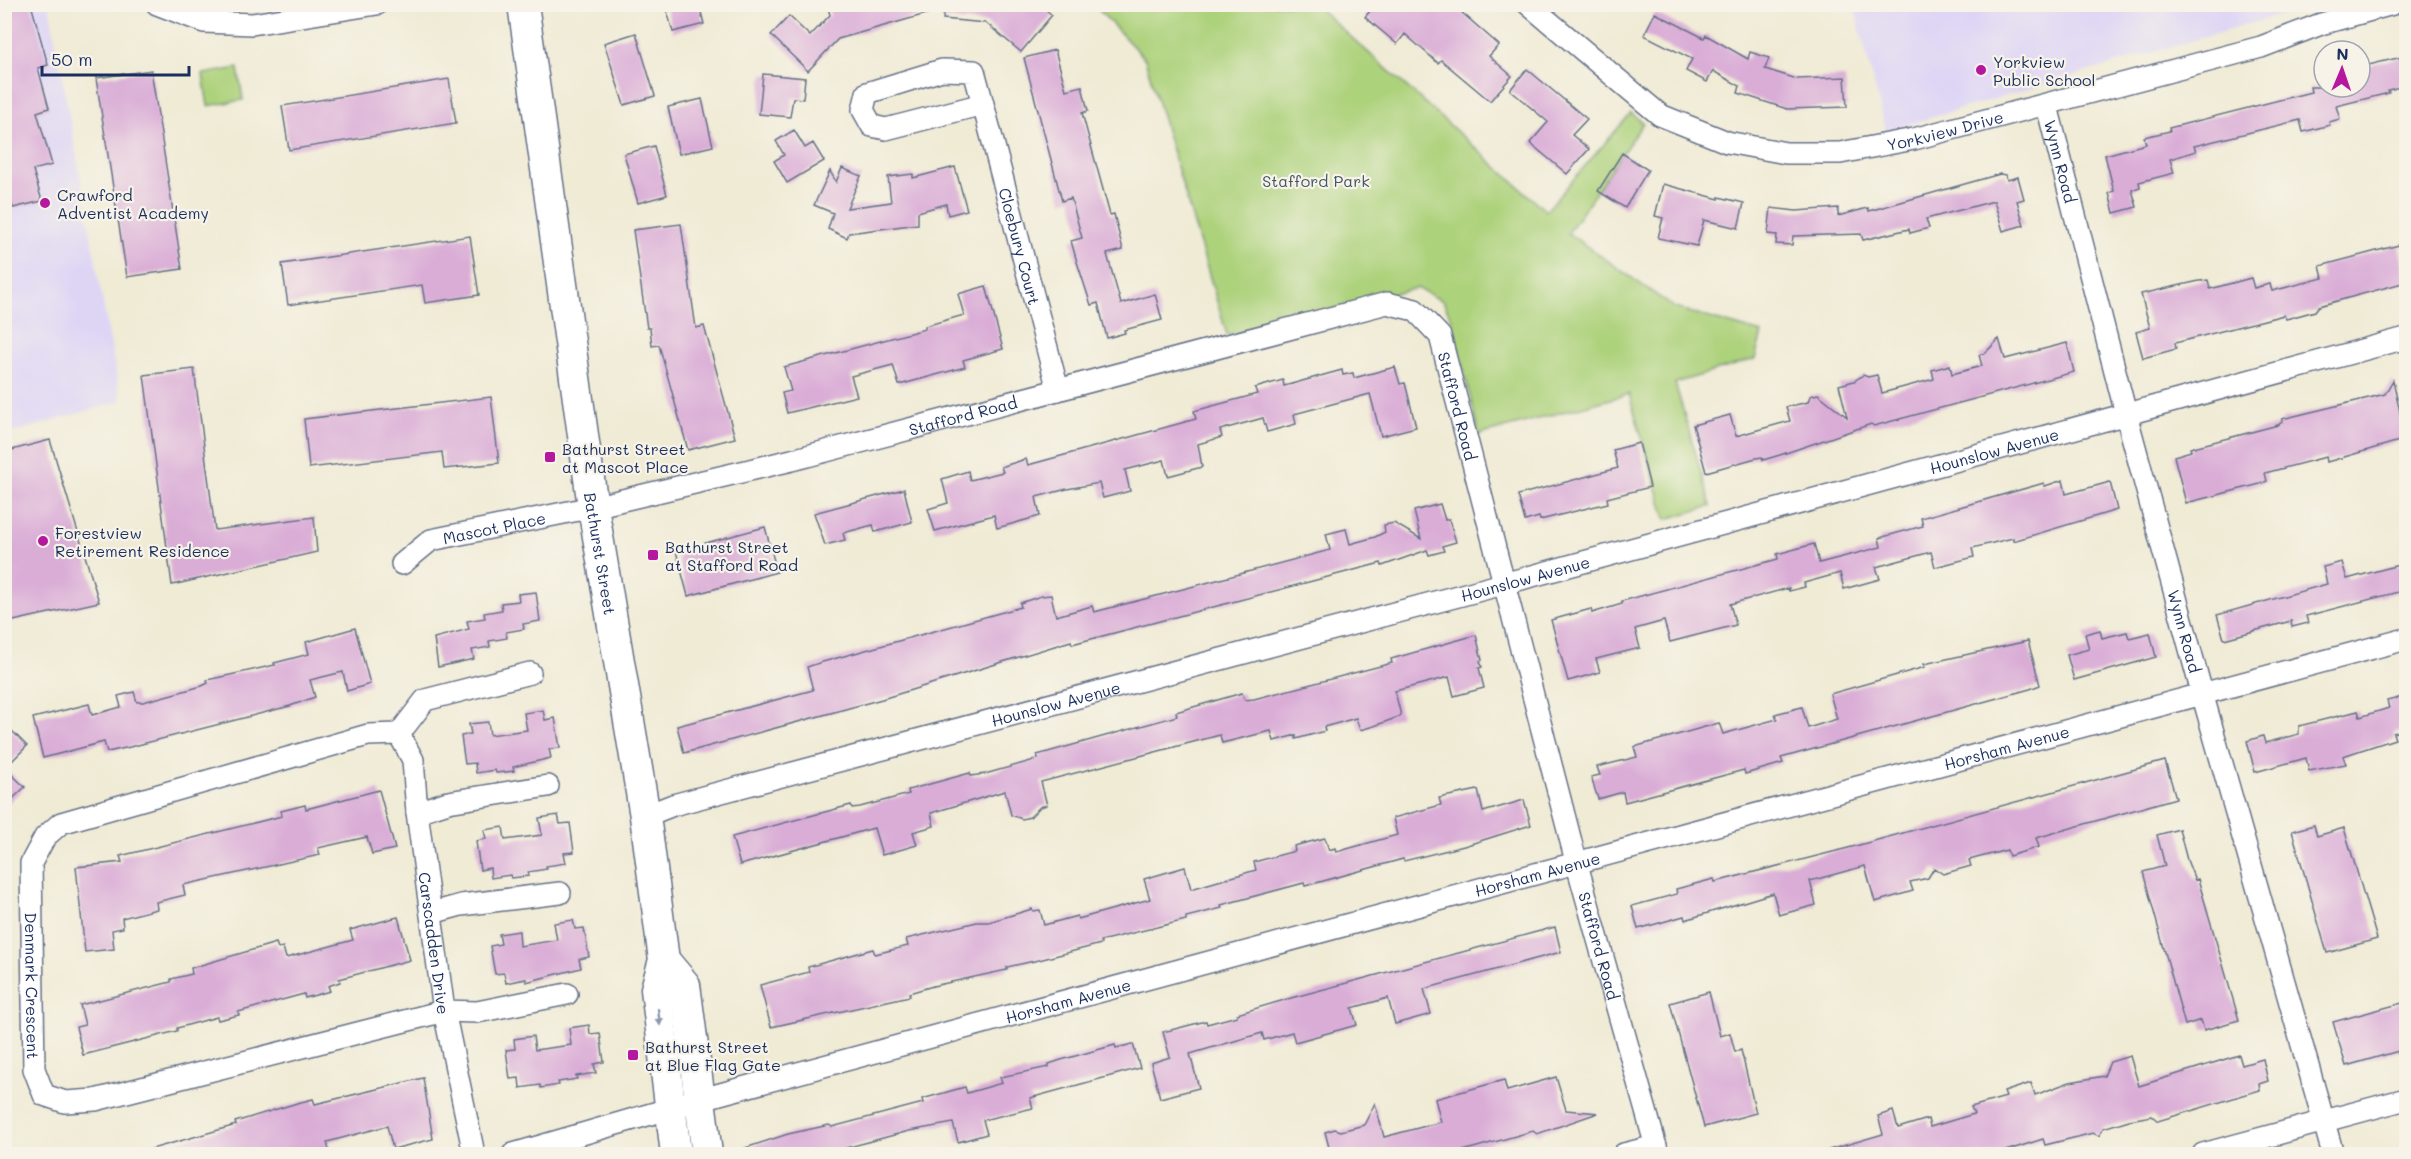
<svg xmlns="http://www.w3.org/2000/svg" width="2411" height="1159" viewBox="0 0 2411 1159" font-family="Mali,sans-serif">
<rect width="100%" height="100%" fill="#f7f3e8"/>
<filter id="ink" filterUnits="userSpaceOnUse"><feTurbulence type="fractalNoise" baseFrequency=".0167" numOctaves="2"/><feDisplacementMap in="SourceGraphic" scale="12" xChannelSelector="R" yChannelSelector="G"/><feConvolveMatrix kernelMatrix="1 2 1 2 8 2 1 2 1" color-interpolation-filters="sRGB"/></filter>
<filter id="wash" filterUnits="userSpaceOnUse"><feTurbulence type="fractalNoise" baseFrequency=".008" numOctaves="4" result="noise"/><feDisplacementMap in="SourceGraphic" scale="24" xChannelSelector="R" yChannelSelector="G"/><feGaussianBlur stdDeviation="1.35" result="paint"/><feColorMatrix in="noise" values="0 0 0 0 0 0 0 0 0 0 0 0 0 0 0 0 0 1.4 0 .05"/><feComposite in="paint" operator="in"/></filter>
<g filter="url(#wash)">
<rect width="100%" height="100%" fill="#f0ebd5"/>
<path fill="#ded5f5" d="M5,5H49L121,401L5,435Z
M1826,5H2314L1886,131L1855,10Z"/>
<path fill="#add27c" stroke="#64806d" stroke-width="1.5" d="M1094,5H1315L1546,211L1631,113L1643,123L1568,233L1675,308L1762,333L1755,359L1675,383L1711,506L1666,519L1629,394L1479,435L1452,320L1443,301L1417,288L1227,335L1145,59Z
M238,68L243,100L208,106L203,74Z"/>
<g id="blocks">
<path fill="#daadd7" d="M4,4H31L48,65L38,68L49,108L37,112L52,165L33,170L42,201L13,208L4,174Z
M665,4H699L704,24L673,32Z
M827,4H943L944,9L838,39L808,71L771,35L789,16L810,36L830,15Z
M945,4H1039L1052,15L1021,52L986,23L943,19Z
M1376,4H1452L1499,45L1489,56L1512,76L1490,101L1441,60L1438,63L1405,34L1397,44L1365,17Z
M1655,13L1704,38L1706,35L1748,59L1750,52L1769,58L1765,69L1797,79L1845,77L1847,107L1787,109L1738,93L1740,86L1713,71L1707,82L1686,71L1692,59L1644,35Z
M636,33L655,96L624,105L604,43Z
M1055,50L1066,90L1082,86L1088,111L1082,113L1110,215L1114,214L1123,250L1107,254L1121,304L1155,294L1162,320L1124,330L1125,333L1107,338L1098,303L1091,305L1077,262L1071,241L1082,238L1071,198L1062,201L1024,58Z
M2406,56V79L2399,82L2400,87L2388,90L2389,93L2336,106L2340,119L2329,122L2330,125L2303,132L2300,120L2194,146L2196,151L2170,159L2174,173L2139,182L2140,187L2132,190L2137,207L2114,213L2109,193L2114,191L2105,155L2146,144L2144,137L2170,131L2169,128L2311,92L2310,87H2360V67Z
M1527,69L1587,119L1572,135L1589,149L1567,174L1530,143L1548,122L1510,90Z
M151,70L182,269L127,277L96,78Z
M763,74L805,78L803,99L793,98L790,117L759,114Z
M449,79L456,123L289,150L282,106Z
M702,99L713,146L679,154L668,107Z
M794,130L805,148L813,143L824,161L787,183L774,161L784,155L776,141Z
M654,146L667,195L638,203L624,154Z
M1622,153L1648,170L1625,208L1598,191Z
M955,167L967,210L948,215L946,204L918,212V224L849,233L847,238L828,229L833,213L814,205L830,171L836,182L842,168L861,176L847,208L891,202L888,177L913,174V178Z
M2000,174L2006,175L2007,180L2018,177L2024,199L2017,201L2024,225L2003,231L1994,201L1926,219L1929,228L1910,233L1909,229L1863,240L1861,234L1793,236L1792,245L1776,244L1777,235L1768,234L1771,208L1796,211L1838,208V216L1868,208L1869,211Z
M1663,184L1719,199V197L1744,203L1738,228L1704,220L1697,246L1658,238L1663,218L1655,216Z
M681,224L696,328L704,326L735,438L688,450L659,345L652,346L650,328H647L633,230Z
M470,236L479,295L425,303L422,285L288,305L282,264Z
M2399,245L2406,282L2319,306L2315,311L2286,319L2284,315L2175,343L2176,349L2143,358L2136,332L2150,328L2141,294L2199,281L2208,280L2210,289L2251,278L2254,288L2270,284L2272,291L2323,278L2320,266Z
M986,286L1003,349L963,360L965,367L899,385L893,365L851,376L857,396L787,413L782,393L791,391L784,367L925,329V326L964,315L958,294Z
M1999,339L2005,359L2067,343L2074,372L1874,426L1871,424L1780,455L1763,460L1762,457L1756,458L1706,472L1693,425L1730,415L1736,436L1790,421L1786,407L1808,402L1810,396L1818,394L1847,417L1839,385L1854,381L1863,375L1868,377L1877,375L1882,393L1934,379L1932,370L1950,365L1952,374L1982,366L1979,355L1985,353Z
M1395,367L1400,384L1405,383L1416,427L1381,436L1370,394L1294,414L1296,424L1267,432L1263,418L1220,430L1222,437L1198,444L1202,467L1168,476L1164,460L1125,470L1130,491L1103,498L1099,483L1067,489L1036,497L1040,516L997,528L994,515L935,531L928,509L948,503L942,479L968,471L970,480L1003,472L1001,467L1007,465L1026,459L1028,465L1196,419L1194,411L1257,394L1255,388L1283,380L1284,386L1342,370L1343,375L1353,373L1354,378Z
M194,369L215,530L314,517L317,552L172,585L144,375Z
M2393,380L2406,439L2327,462L2326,457L2265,473L2267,481L2260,484L2186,503L2174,456L2191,451L2190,448L2278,425L2283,421L2282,419L2385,394Z
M491,397L499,463L444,469L442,452L309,468L304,419Z
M50,440L99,602L4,623V452Z
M1639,443L1650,487L1607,498L1608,503L1540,520L1539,517L1525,521L1518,495L1618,468L1613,450Z
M2063,480L2066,494L2110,482L2117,510L2013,541V538L1972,548L1974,557L1935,567L1931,552L1876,567L1880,579L1844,589L1840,573L1804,583L1805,587L1789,591V588L1730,604L1736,625L1670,642L1664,621L1635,629L1640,648L1596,659L1600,672L1568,681L1551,620L1591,609L1592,613L1622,604V601L1778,559L1777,554L1814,544L1819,563L1881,547L1879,538L1923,526L1921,518L2044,483L2045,486Z
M904,489L912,522L875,532L873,525L843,533L845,540L825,545L814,513Z
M1440,504L1445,520L1449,519L1456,542L1442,546L1444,551L1429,555L1427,550L1382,566L1381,563L1072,644L1071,641L882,699L684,753L677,726L813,690L807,667L819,663L1021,607L1020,603L1041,596L1051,595L1056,616L1092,606L1094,612L1187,588L1330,550L1326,534L1346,529L1350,544L1375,537L1385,532L1384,525L1394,523L1421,539L1414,511Z
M765,527L777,572L688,596L676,551Z
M2342,562L2347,579L2406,563V590L2306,616L2308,623L2292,627L2291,621L2224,639L2217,615L2327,584L2323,567Z
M536,592L540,621L523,624L524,629L506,632L507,638L489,641L490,647L472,650L474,659L438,667L434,638L469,629L467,621L485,618L484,613L502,610L501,603L519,601L518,594Z
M355,628L370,684L347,691L343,672L310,680L315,697L290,706L130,747L107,752L104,742L43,758L33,718L89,704L92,715L121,707L118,696L134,692L137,702H143L202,686L208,683L207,680L275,665L274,663L309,654L306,642Z
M2100,630L2102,638L2127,632L2129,638L2150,633L2156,657L2074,680L2067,655L2089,649L2085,634Z
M1476,635L1482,660L1480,661L1482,667L1479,668L1484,688L1454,696L1449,677L1395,691L1401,716L1374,726L1360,730L1356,718L1324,727L1325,731L1296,739V735L1274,741L1271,731L1222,743L1220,735L1041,782L1047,805L1040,807L1030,817L1022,819L1011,815L1005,791L931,813L934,826L913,832L917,845L882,855L874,828L740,865L732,837L851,805L852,808L860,807L909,794L908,790L970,773L971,776L985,774L1038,759L1037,755L1177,716L1176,712L1242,693L1245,700L1254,699L1392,663L1391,659Z
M2028,641L2040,685L2030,689L1781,758L1783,763L1745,774L1744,770L1625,802L1623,792L1598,799L1591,777L1600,775L1597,767L1637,757L1634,747L1719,723L1723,734L1777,719L1775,714L1802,707L1808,728L1837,719L1830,694L1925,667L1924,664Z
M2406,696V729L2393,733L2395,739L2343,756L2346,764L2309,771L2306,758L2255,772L2247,741L2263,736L2265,743L2299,734V726L2358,711L2360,717L2389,708L2387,701Z
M543,710L545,720L555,718L560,748L549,749L551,758L513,767L514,771L496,773L495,770L476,773L475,763L465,764L461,736L471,734L469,724L488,722L490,735L527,730L524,713Z
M4,723L27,746L5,768L25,787L4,807Z
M2165,761L2176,798L2036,838L2039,847L2009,856L2007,850L1969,860L1971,866L1943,874L1934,868L1928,878L1910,882L1913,891L1875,902L1865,866L1810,881L1816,905L1779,915L1773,893L1685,920L1684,916L1638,929L1632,906L1677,894L1676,889L1714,879L1715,882L1852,847Z
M379,790L395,849L372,854L367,837L318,848L320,855L183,885L185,895L156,902L157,909L122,918L123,928L112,930L114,949L85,952L76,867L122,862L120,856L282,816L281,811L305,805L306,809Z
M1478,790L1483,812L1524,800L1531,825L1464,846L1404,861L1403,859L1305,886L1304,883L1221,905L1222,908L1186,917V920L1100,941L1101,944L1039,960L1007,967V970L933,986L909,993L910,996L771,1027L760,985L809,972L808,967L873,949L875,954L908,946L906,939L977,922H989L1032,909L1033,911L1040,910L1044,925L1077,916L1078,919L1150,899L1144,879L1185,867L1191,889L1256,870L1254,862L1295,851L1294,846L1325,838L1329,850L1335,848L1336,852L1397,835L1393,818L1441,805L1439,798Z
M558,815L560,824L570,823L574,852L564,853L566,863L546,866L547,869L528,872L529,876L511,878L510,875L491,878L490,868L480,870L476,841L486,839L484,830L503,827L505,840L542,835L539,818Z
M2314,825L2317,836L2344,828L2377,939L2327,953L2292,831Z
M2179,829L2187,860L2195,880L2198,879L2239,1020L2204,1030L2201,1020L2185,1025L2143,872L2165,866L2157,835Z
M398,917L410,960L339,979L340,982L328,986L330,991L305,998L304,994L238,1012L239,1015L218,1020L217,1017L177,1028V1031L83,1055L76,1027L85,1025L80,1005L171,982V979L192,974L191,968L276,943L278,948L283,947L286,958L353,940L350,930Z
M573,920L575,929L584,928L589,957L579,959L581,968L526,982V979L506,983L504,973L495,974L490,946L501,944L499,934L519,931L520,946L557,940L554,923Z
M1555,927L1561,952L1424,989L1431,1014L1395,1024L1388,998L1352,1008L1357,1025L1295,1042L1292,1032L1264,1040L1262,1033L1190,1054L1199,1088L1160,1098L1151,1063L1170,1057L1163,1032L1206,1021L1207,1024L1237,1016V1014L1291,998Z
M1709,992L1720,1036L1730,1033L1735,1052L1741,1050L1756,1113L1704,1127L1670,1003Z
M2406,1002V1049L2346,1066L2333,1022Z
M589,1025L590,1034L600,1033L604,1062L594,1064L596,1073L576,1076L577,1079L558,1082L559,1085L541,1088L540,1085L520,1088L519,1078L510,1079L506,1050L515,1049L514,1039L533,1036L535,1050L571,1045L569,1028Z
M1133,1044L1140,1068L1030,1098L1033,1108L983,1120L987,1134L958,1142L953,1123L909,1131L838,1150L839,1155H739V1150L788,1134L829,1125L832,1127L923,1103L922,1099L965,1087L967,1093L1002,1083L1000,1077L1049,1067V1064L1061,1060L1115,1045L1116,1048Z
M2239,1055L2242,1065L2263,1059L2268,1081L2259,1084L2260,1090L2158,1121L2152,1116L2129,1120L2103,1128L2099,1136L2093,1133L2045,1145L2043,1139L1993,1155H1830L1829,1150L1883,1134L1878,1116L1893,1111L1898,1128L1928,1119L1930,1127L1974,1114L1971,1107L2006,1097L2004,1092L2031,1083L2035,1095L2070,1082L2104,1076L2110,1062L2130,1056L2139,1086Z
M1556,1077L1566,1110L1598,1113L1537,1134L1533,1131L1449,1155H1331L1325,1132L1335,1129L1341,1131L1364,1125L1375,1103L1384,1137L1441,1122L1435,1099L1504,1080L1507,1091Z
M423,1078L433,1139L393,1149L387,1126L327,1142L330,1155H149L148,1150L236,1125L235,1122L297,1103L313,1099L315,1104Z"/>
</g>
</g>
<g filter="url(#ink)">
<use href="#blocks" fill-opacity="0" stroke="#667188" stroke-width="1.5"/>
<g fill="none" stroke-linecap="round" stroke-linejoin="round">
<defs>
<g id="street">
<path d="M157,4L204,22L252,24L377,4"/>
<path id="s1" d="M1528,4L1660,115L1727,142L1786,153H1840L1914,139L2261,47L2321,24L2393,4"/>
<path id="s2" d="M983,104L886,129L872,126L863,110L867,93L942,70L974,71L983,104L1058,390"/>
<path id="s3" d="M2047,106L2126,414L2202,693L2333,1154"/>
<path id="s4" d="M402,564L431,540L593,507L792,460L1387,303L1415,310L1440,336L1576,861L1658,1154"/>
<path id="s5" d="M399,734L368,735L61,823L45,837L31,863L34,1069L44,1095L65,1102L95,1100L444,1011L477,1012L567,994"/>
<path id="s6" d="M399,734L413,760L417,812L444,1011L474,1154"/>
<path d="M399,734L425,700L530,673"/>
<path d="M417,812L448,802L548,786"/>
<path id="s7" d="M645,816L673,805L1503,584L2406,338"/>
<path d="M432,913L461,905L560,893"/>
<path id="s8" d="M513,1154L720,1094L2406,639"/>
<path d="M1624,1154L1656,1146"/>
<path d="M2203,1154L2406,1099"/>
</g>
<g id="secondary">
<path id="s9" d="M523,4L593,507L645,816L664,960L656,989L676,1154"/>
<path d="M664,960L685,985L707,1154"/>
</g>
</defs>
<use href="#street" stroke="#667188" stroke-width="24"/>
<use href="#secondary" stroke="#667188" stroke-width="33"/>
<use href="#street" stroke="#fff" stroke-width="21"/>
<use href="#secondary" stroke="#fff" stroke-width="30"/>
</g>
<defs><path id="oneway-solid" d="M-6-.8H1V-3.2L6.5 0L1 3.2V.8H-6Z" transform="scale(1.5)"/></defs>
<use fill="#8d97ae" href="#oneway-solid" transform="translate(659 1017) rotate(83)"/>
</g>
<g fill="#b5179e" stroke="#f7f3e8" stroke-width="2">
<circle cx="1981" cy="70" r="6"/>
<circle cx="45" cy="203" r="6"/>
<rect x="544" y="451" width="12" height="12" rx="3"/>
<circle cx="43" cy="541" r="6"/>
<rect x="647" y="549" width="12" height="12" rx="3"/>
<rect x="627" y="1049" width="12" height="12" rx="3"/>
</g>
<g text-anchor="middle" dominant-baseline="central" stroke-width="4.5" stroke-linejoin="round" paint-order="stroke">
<g font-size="16" fill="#1b2f5e" stroke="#f7f3e8" text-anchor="start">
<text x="1993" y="61">Yorkview<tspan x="1993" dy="18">Public School</tspan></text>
<text x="57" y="194">Crawford<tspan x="57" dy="18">Adventist Academy</tspan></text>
<text x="562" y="448">Bathurst Street<tspan x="562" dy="18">at Mascot Place</tspan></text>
<text x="55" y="532">Forestview<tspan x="55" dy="18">Retirement Residence</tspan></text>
<text x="665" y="546">Bathurst Street<tspan x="665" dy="18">at Stafford Road</tspan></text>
<text x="645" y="1046">Bathurst Street<tspan x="645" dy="18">at Blue Flag Gate</tspan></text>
</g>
<g font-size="16" fill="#1b2f5e" stroke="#f7f3e8">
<text stroke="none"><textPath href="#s1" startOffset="466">Yorkview Drive</textPath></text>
<text stroke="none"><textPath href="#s3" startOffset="57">Wynn Road</textPath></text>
<text stroke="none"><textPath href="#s2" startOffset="442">Cloebury Court</textPath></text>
<text stroke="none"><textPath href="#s4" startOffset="1160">Stafford Road</textPath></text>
<text stroke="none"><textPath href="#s4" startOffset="584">Stafford Road</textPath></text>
<text stroke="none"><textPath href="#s7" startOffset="1398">Hounslow Avenue</textPath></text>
<text stroke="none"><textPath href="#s4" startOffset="102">Mascot Place</textPath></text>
<text stroke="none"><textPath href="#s9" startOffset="555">Bathurst Street</textPath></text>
<text stroke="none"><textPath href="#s7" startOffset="912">Hounslow Avenue</textPath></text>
<text stroke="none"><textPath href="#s3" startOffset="543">Wynn Road</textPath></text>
<text stroke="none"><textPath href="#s7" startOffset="426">Hounslow Avenue</textPath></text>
<text stroke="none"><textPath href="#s8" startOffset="1548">Horsham Avenue</textPath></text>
<text stroke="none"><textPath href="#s8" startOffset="1062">Horsham Avenue</textPath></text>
<text stroke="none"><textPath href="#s6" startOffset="214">Carscadden Drive</textPath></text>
<text stroke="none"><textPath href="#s4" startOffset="1718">Stafford Road</textPath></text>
<text stroke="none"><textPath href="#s5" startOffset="524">Denmark Crescent</textPath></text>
<text stroke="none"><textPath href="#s8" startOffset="576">Horsham Avenue</textPath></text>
</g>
<g font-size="16" fill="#405866" stroke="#f7f3e8">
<text x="1316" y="180">Stafford Park</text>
</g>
</g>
<rect width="2411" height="1159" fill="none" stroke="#f7f3e8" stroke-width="24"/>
<g transform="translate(2342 69) rotate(2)"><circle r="28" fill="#f7f3e8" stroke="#9fa5b1" stroke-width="1.5"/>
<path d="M0-4.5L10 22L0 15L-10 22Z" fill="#b5179e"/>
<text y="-9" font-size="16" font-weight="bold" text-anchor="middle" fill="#1b2f5e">N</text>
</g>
<path d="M42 66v9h147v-9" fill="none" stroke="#1b2f5e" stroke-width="3"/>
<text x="51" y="66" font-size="18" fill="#1b2f5e" stroke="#f7f3e8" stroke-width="4.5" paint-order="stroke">50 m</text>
</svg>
